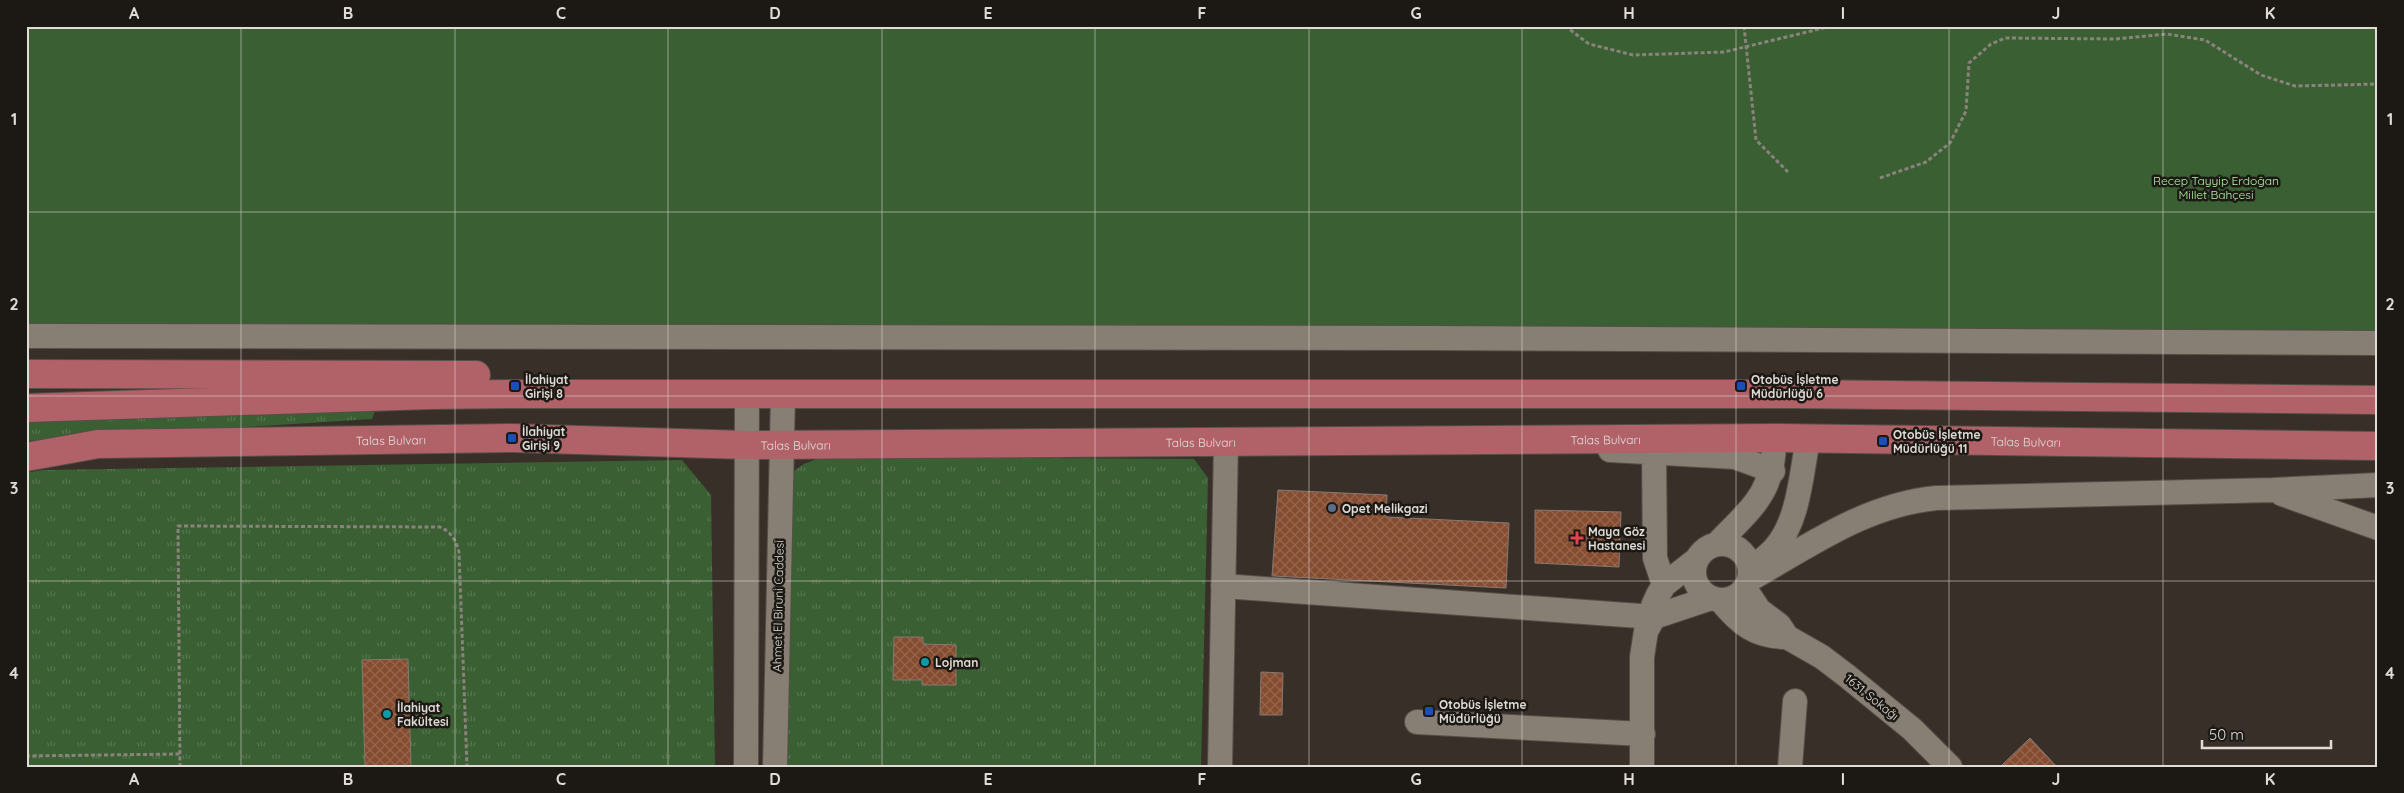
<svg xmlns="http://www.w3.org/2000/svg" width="2404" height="793" viewBox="0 0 2404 793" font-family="Quicksand,sans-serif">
<defs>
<pattern id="grass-tufts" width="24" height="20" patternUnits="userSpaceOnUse" patternTransform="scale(1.25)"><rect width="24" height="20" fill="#3a5f33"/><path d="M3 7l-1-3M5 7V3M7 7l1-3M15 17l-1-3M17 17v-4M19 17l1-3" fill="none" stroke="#567550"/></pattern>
<pattern id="building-cross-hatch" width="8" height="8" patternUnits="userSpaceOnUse" patternTransform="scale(1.25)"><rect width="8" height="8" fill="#854c30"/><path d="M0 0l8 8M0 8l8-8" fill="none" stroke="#96654d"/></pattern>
</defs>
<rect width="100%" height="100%" fill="#383028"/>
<path fill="url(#grass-tufts)" d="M375,411L372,419L26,441V417Z
M822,457L1194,459L1208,478L1201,767H775L788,475L804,464Z
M682,460L711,495L715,767H26V473L42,470Z"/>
<path fill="#3a5f33" d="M26,26H2378V350L26,341Z"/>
<path fill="url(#building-cross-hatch)" stroke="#867973" d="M1278,490L1387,495L1386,517L1509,523L1506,588L1272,576Z
M1535,510L1621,512L1619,567L1535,563Z
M894,637H923V644L956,645V685H922V680H893Z
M408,659L411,767H365L362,660Z
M1261,672L1283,673L1282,715H1260Z
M2030,738L2057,767H2000Z"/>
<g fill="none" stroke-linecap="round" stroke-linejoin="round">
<defs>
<path id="minor" d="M26,336L1427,338L2378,343
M1610,450L1735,457L1773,471
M1654,454L1655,558L1664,585
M2282,494L2378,528
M1717,544C1751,508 1775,493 1774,438
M1694 572a28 28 0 1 1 56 0a28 28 0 1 1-56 0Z
M1755,566C1762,560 1770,554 1775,548C1799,521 1801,474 1808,440
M1749,580C1809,546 1865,505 1936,498L2273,490L2378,485
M1223,586L1654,617L1711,598
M1745,589L1759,610L1779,625L1787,637L1822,657L1847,676L1912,729L1950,767
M1720,600C1740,624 1755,637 1787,637
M1417,722L1643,734
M746,767L747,394
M775,767L783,394
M1220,767L1226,442
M1642,767V657L1646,631L1654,617L1653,606L1658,595L1664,585L1696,560
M1790,767L1795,701"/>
<g id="major">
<path d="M26,374L476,375"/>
<path d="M26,408L429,395L516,394H1793L2378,400"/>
<path id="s1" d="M26,457L98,444L512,438L746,445L1774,438L2378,446"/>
</g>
</defs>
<use href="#minor" stroke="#554f47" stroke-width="26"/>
<use href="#major" stroke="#554f47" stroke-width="30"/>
<path stroke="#8a837c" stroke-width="3" stroke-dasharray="4 2.5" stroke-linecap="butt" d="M1565,26L1589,44L1633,55L1724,52L1832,26
M1744,26L1756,140L1788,172
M1880,178L1926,162L1950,143L1966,111L1969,63L1991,44L2005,38L2116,39L2167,34L2205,40L2261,75L2295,86L2378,84
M26,756L180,754
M180,767L178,526L440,527C451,532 456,540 459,552L467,767"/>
<use href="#minor" stroke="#877e74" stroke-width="24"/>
<use href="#major" stroke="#b16269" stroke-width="28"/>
</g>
<path fill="none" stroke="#e1dbd6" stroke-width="1" stroke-opacity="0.55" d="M241,26V767M455,26V767M668,26V767M882,26V767M1095,26V767M1309,26V767M1522,26V767M1736,26V767M1949,26V767M2163,26V767M26,212H2378M26,396H2378M26,581H2378"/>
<g fill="#1a4fb4" stroke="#1c1915" stroke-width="2">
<rect x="510" y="381" width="10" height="10" rx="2.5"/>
<rect x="1736" y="381" width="10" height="10" rx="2.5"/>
<rect x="507" y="433" width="10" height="10" rx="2.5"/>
<rect x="1878" y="436" width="10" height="10" rx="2.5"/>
<rect x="1424" y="706" width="10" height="10" rx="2.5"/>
</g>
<circle fill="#5c6f8a" stroke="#1c1915" stroke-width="2" cx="1332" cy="508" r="5"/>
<path fill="#e0444e" stroke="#1c1915" stroke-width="2" d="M1574.5 530.5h5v5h5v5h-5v5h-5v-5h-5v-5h5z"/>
<g fill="#0f9aa8" stroke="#1c1915" stroke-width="2">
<circle cx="925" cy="662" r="5"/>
<circle cx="387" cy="714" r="5"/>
</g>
<g text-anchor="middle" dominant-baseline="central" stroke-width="5" stroke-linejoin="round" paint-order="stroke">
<g font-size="12" fill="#b1efa5" stroke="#1c1915">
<text x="2216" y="180">Recep Tayyip Erdoğan<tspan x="2216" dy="14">Millet Bahçesi</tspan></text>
</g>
<g font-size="12" font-weight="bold" fill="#e1dbd6" stroke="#1c1915" text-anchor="start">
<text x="525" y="379">İlahiyat<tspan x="525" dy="14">Girişi 8</tspan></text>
<text x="1751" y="379">Otobüs İşletme<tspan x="1751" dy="14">Müdürlüğü 6</tspan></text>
<text x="522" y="431">İlahiyat<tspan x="522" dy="14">Girişi 9</tspan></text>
<text x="1893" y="434">Otobüs İşletme<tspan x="1893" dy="14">Müdürlüğü 11</tspan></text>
<text x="1342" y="508">Opet Melikgazi</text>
<text x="1588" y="531">Maya Göz<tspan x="1588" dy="14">Hastanesi</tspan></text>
<text x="935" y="662">Lojman</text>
<text x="1439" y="704">Otobüs İşletme<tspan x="1439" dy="14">Müdürlüğü</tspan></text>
<text x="397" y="707">İlahiyat<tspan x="397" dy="14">Fakültesi</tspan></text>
</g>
<g font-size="12" fill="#e1dbd6" stroke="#1c1915">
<text stroke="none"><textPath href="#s1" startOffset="366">Talas Bulvarı</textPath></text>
<text stroke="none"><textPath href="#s1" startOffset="1581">Talas Bulvarı</textPath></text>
<text stroke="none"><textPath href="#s1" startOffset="1176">Talas Bulvarı</textPath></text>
<text stroke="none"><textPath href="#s1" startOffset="2001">Talas Bulvarı</textPath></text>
<text stroke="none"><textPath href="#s1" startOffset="771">Talas Bulvarı</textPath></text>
<text transform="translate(778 606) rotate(-89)">Ahmet El Biruni Caddesi</text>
<text transform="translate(1872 697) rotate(39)">1631. Sokağı</text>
</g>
</g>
<rect width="2404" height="793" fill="none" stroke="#1c1915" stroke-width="55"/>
<path d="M2202 740v8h129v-8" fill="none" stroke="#e1dbd6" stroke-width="2.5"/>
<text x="2209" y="740" font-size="15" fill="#e1dbd6" stroke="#1c1915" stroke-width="4" paint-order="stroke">50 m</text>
<rect x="28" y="28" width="2348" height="738" fill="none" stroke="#e1dbd6" stroke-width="2"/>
<g font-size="16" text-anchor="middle" font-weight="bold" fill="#e1dbd6">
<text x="134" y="19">A</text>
<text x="348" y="19">B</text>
<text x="561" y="19">C</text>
<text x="775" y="19">D</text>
<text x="988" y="19">E</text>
<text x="1202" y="19">F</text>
<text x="1416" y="19">G</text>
<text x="1629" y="19">H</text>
<text x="1843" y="19">I</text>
<text x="2056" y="19">J</text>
<text x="2270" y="19">K</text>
<text x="14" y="125">1</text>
<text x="2390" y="125">1</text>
<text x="14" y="310">2</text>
<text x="2390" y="310">2</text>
<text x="14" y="494">3</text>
<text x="2390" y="494">3</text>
<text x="14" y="679">4</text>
<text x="2390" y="679">4</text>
<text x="134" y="785">A</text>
<text x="348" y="785">B</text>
<text x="561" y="785">C</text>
<text x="775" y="785">D</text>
<text x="988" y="785">E</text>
<text x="1202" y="785">F</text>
<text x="1416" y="785">G</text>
<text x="1629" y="785">H</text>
<text x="1843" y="785">I</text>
<text x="2056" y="785">J</text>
<text x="2270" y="785">K</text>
</g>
</svg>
